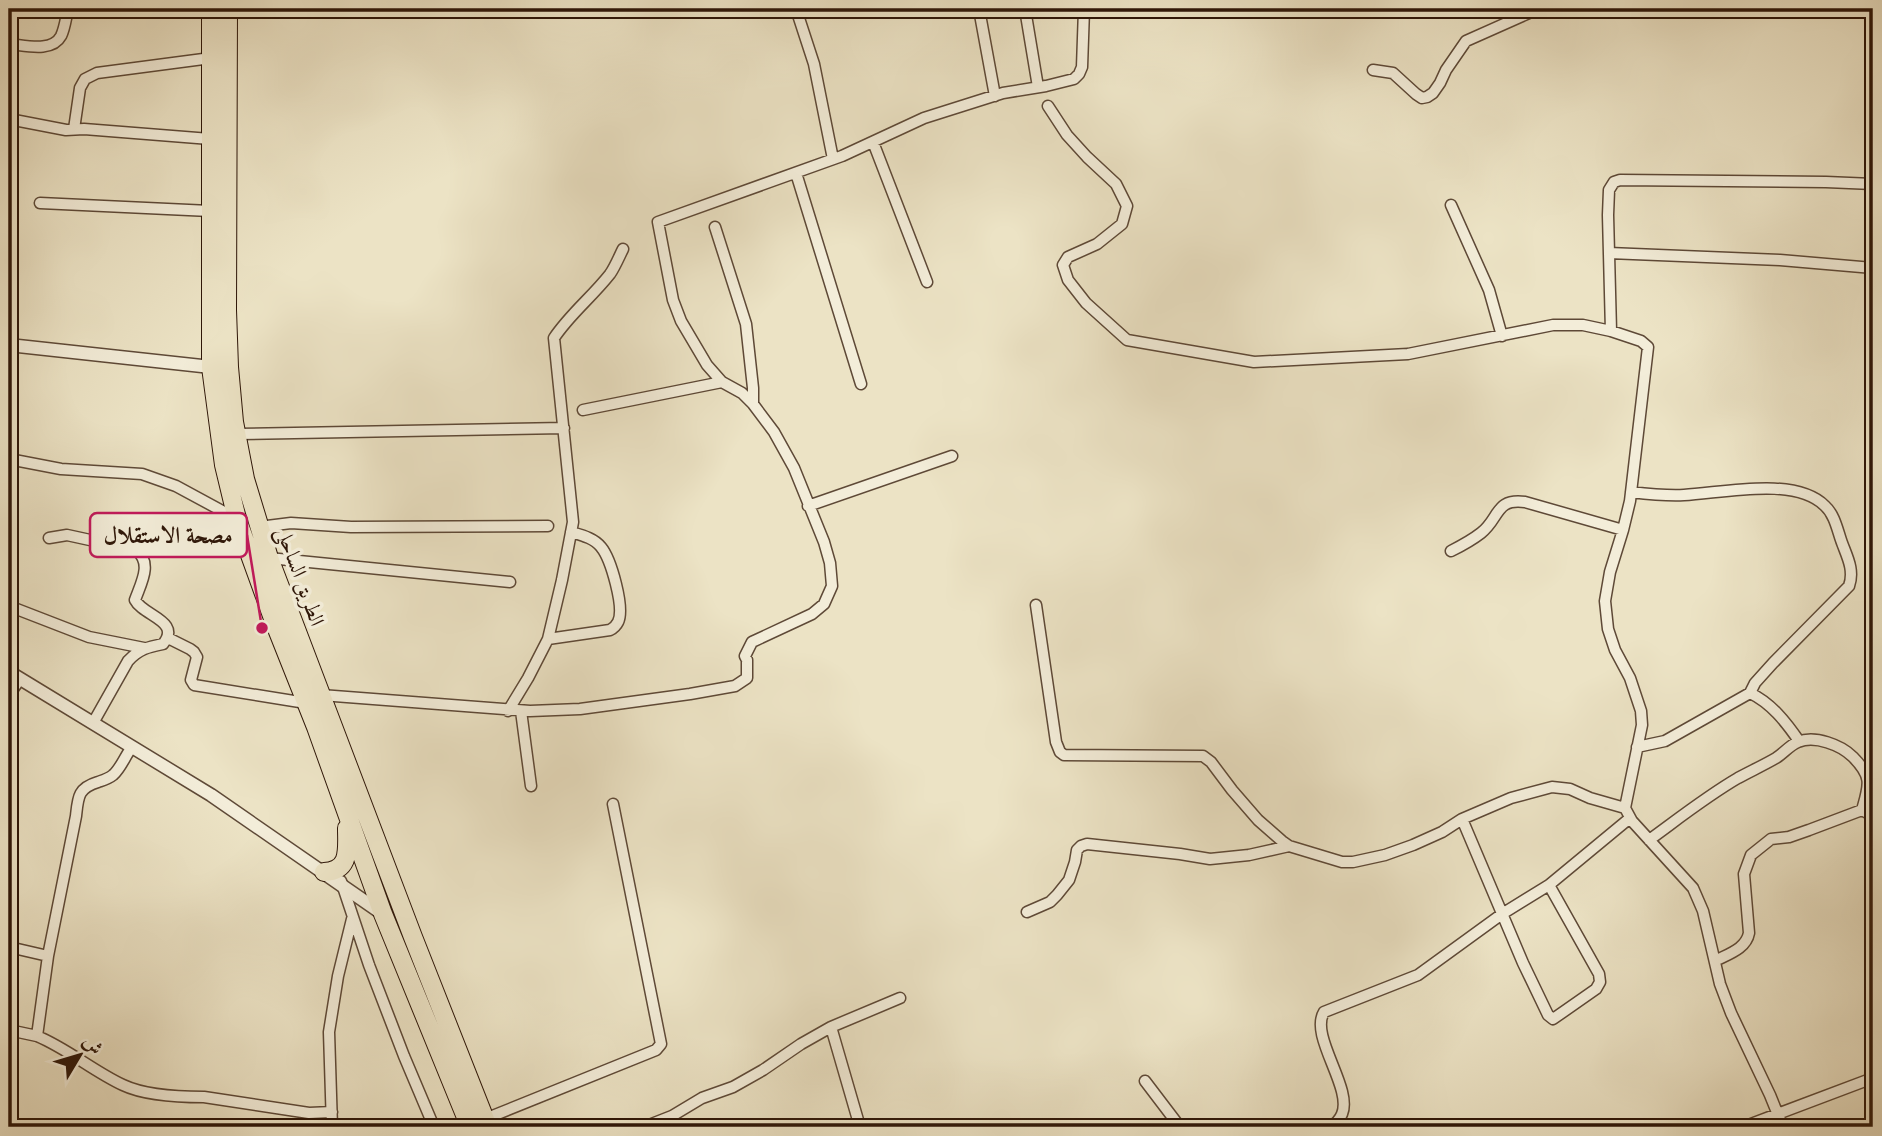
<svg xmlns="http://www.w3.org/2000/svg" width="1882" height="1136" viewBox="0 0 1882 1136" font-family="'Libre Caslon Text',Amiri,serif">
<rect width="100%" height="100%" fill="#ece3c5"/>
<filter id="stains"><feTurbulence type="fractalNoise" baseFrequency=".00286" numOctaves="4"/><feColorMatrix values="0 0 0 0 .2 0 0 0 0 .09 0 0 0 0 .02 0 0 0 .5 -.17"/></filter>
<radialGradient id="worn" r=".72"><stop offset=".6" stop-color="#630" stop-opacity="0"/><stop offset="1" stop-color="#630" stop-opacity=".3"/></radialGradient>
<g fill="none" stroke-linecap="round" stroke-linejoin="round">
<defs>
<path id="minor" d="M803,9L798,15L814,64L833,159
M979,9L995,96
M1025,9L1038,87
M9,44C24,45 52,53 61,36C65,28 66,17 68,9
M1373,70L1393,73L1416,94L1422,98L1427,97L1433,93L1440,83L1446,70L1466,41L1538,9
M1048,106L1067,135L1087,157L1116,184L1127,206L1122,224L1097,244L1068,257L1063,265L1068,280L1086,303L1127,340L1254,362L1408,354L1553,325H1583L1611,331
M9,119L66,130L84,129L210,139
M74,129L80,88L85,79L97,73L211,58
M873,142L927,282
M796,173L861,384
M40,203L210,211
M1451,205L1489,290L1502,336
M715,227L746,324L753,388V404
M1609,253L1780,260L1873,268
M583,410L722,382
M236,434L564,428
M9,459L61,469L142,474L176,486L237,519
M1631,492C1648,494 1666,496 1684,495C1723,493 1795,476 1825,506C1834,514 1837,528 1841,540C1846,555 1855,569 1849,586L1773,663L1755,683L1750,693
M808,506L952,456
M259,527L291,523L351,527L548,526
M49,538L67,535L136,550C153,563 141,583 135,600C143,616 182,621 163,644C148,647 139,649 128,661L93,723
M1451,551C1461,546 1472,540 1481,533C1500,518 1495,498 1525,502L1623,530
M269,558L510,582
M1036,605L1056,742L1060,752L1064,755L1203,756L1211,762L1232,790L1258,820L1282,841L1289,846L1342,862H1353L1385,855L1413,845L1442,832L1462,819L1511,798L1552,787L1570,789L1590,798L1625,808
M14,608L89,637L144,648
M168,638L190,649L194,652L197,657L191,680L194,685L306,703
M548,639L610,630C614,628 616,626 618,622C625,608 611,559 601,547C594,538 581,535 571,532
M9,695L20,679
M321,695L530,711L580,709L690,694L735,686L747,678V660L745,656L752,642L812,614L824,604L832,586L830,563L824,542L794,468L774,432L753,404L742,393L722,382L707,365L681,321L673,300L658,222L842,156L924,118L1003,93L1046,86L1074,79L1079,74L1082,67L1084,9
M508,711L528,678L548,639L562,580L573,522L554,338C570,314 592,297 610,274C615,267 619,257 623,249
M521,711L531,786
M132,747C125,756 121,768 113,775C108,779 104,780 98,782C78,788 78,797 76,816L48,956L37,1036C68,1049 93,1071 123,1085C144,1095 180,1097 204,1097L309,1113L332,1112
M1637,747L1665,741L1750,693C1771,703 1786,722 1799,741
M1462,819L1523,963L1548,1015L1553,1019L1596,989L1600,982L1599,974L1549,885
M1649,840C1678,819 1707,796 1738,778C1751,771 1764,765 1776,758C1784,753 1790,745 1798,742C1815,735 1841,745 1853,757C1873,777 1869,785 1862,810
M341,881L369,965L404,1056L434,1127
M1027,912L1050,902L1057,895L1069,880L1075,862L1077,850L1081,846L1087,844L1180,854L1210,859L1249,855L1289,846
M9,947L48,956
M1715,961C1728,954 1746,949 1749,933L1744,874L1751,855L1771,839L1789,837L1809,830L1862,810L1873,816
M831,1027L860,1127
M9,1030L37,1036
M1145,1081L1180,1127
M485,1119L656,1050L661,1044L613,804
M332,1127L329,1032L338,976L352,919
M644,1127L672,1116L702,1098L733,1087L763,1070L801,1044L831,1027L900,998
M1331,1127C1335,1124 1340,1119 1342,1114C1353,1088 1309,1036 1324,1012L1418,975L1502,914L1549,885L1630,818
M1743,1127L1873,1078
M1783,1127L1770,1095L1731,1013L1720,984L1703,911L1693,888L1632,821L1625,808L1642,725L1641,711L1630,678L1615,650L1608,629L1605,601L1610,572L1623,530L1630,501L1648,347L1641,341L1611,331L1608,215L1609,190L1614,182L1620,180L1826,182L1873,184"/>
<path id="tertiary" d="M9,345L211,367
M9,672L211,795L383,914"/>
<path id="trunk" d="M211,9V367L224,465L237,519L275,624L316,727L383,914L470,1127
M228,9L227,310L229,367L234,422L245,479L269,558L413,937L488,1127
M324,872C351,871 347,849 347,828"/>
</defs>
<use href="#minor" stroke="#5e4937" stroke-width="13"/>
<use href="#tertiary" stroke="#5e4937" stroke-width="15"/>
<use href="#trunk" stroke="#2e1608" stroke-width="20"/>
<use href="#minor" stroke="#f3edd9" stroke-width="10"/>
<use href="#tertiary" stroke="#f3edd9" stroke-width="12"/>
<use href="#trunk" stroke="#ece3c5" stroke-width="18"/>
</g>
<g text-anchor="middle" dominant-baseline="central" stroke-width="7" stroke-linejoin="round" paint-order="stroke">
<g font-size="21" fill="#2e1608" stroke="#f3edd9">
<text transform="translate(301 576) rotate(70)">الطريق الساحلى</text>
</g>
</g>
<path fill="none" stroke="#c2185b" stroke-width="2.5" d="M262 628L247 535"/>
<circle fill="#c2185b" stroke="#f3edd9" stroke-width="2.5" cx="262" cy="628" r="7"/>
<rect fill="#f3edd9" stroke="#c2185b" stroke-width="2.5" x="90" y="513" width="157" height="44" rx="7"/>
<g font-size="23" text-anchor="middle" font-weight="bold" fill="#2e1608">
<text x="168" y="543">مصحة الاستقلال</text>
</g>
<rect width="1882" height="1136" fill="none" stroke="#ece3c5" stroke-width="35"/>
<rect x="10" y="10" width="1861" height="1115" fill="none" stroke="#2e1608" stroke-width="3.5"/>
<rect x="18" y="18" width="1847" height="1101" fill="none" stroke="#2e1608" stroke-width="2"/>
<g transform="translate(80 1055) rotate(52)" stroke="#f3edd9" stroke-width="5" paint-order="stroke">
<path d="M0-5L12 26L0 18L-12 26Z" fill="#2e1608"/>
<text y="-10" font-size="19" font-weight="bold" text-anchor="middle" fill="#2e1608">ش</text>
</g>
<rect width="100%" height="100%" filter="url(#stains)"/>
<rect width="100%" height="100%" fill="url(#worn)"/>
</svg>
